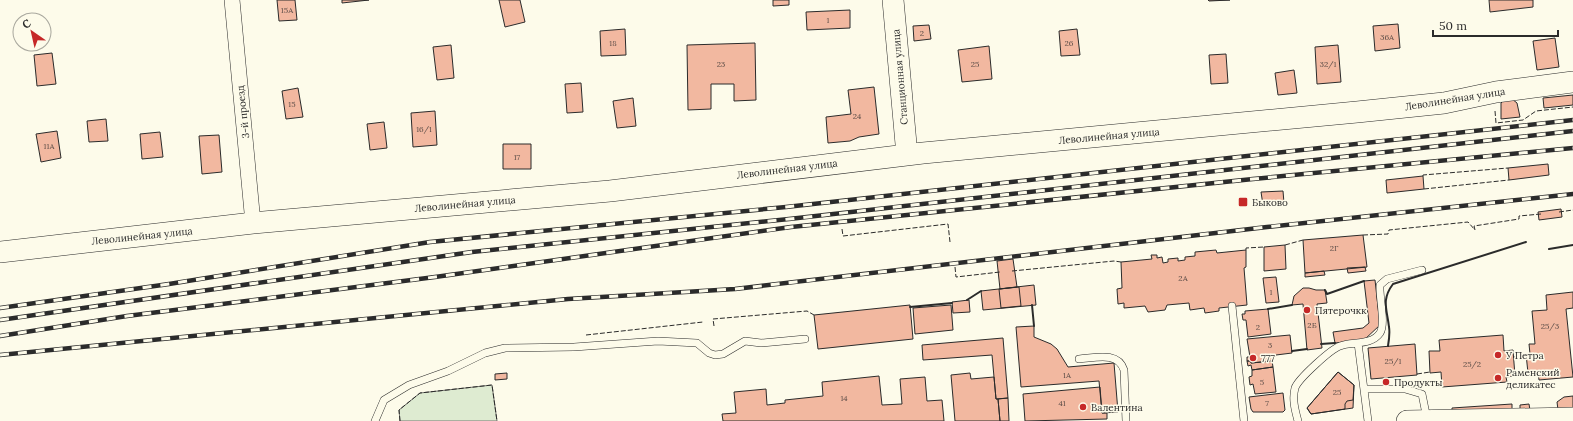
<svg xmlns="http://www.w3.org/2000/svg" width="1573" height="421" viewBox="0 0 1573 421" font-family="Lora,serif">
<rect width="100%" height="100%" fill="#fdfbea"/>
<path fill="#deebd1" stroke="#74746e" d="M492,385L497,421H400L399,410L420,393Z"/>
<path fill="#f2b8a0" stroke="#2b2b2b" d="M277,0H295L297,20L279,21Z
M342,0H369L342,3Z
M499,0H520L525,22L505,27Z
M773,0H789V5L773,6Z
M1208,0H1230L1209,1Z
M1489,0H1533V7L1490,12Z
M850,10V28L807,30L806,12Z
M1398,24L1400,48L1375,51L1373,26Z
M929,25L931,39L914,41L913,26Z
M625,29L626,55L601,56L600,31Z
M1077,29L1080,55L1061,56L1059,31Z
M1555,38L1559,67L1537,70L1533,41Z
M755,43L756,100L734,101V84H711V109L688,110L687,45Z
M451,45L454,78L437,80L433,47Z
M1338,45L1341,82L1317,84L1315,47Z
M989,46L992,79L962,82L958,50Z
M52,53L56,84L37,86L34,55Z
M1226,54L1228,83L1211,84L1209,55Z
M1294,70L1297,93L1278,95L1275,73Z
M581,83L583,112L567,113L565,84Z
M874,87L879,134L859,137L850,141L828,143L826,117L851,114L848,90Z
M298,88L303,117L286,119L282,91Z
M1573,95V105L1544,108L1543,98Z
M633,98L636,126L617,128L613,101Z
M1512,99L1517,103L1520,117L1501,119V103L1504,100Z
M435,111L437,145L413,147L411,113Z
M106,119L108,141L89,142L87,121Z
M384,122L387,148L370,150L367,124Z
M57,131L61,158L41,162L36,134Z
M160,132L163,157L142,159L140,134Z
M219,135L222,172L202,174L199,136Z
M503,144H531V169H503Z
M1548,164L1549,175L1509,180L1508,168Z
M1423,176L1424,189L1387,193L1386,180Z
M1283,191L1284,203L1263,205L1261,192Z
M1561,209L1562,217L1539,220L1538,212Z
M1363,235L1367,267L1305,273L1303,240Z
M1285,245L1286,269L1264,271V247Z
M1216,250L1217,253L1246,250V267L1244,268L1247,305L1219,308V311L1205,313L1204,308L1190,310L1189,303L1167,305L1165,310L1148,312L1145,306L1124,308V303L1118,304L1117,289L1122,288L1121,262L1152,259L1151,255H1157V258L1162,257L1163,263L1168,262V259L1178,258V261L1185,260V257L1195,256V252Z
M1013,259L1017,287L1000,289L997,261Z
M1365,267L1366,271L1348,273L1347,268Z
M1324,271L1325,275L1305,277V273Z
M1276,277L1279,302L1266,303L1263,278Z
M1375,280L1380,325L1364,340L1335,343L1333,332L1363,328L1369,323L1364,281Z
M1034,285L1036,305L983,310L981,291Z
M1019,287L1021,306L1001,308L999,289Z
M1303,288H1309L1316,290H1325L1327,303L1317,304L1322,348L1307,350L1303,304L1292,305L1294,296Z
M1573,292V308L1566,309L1573,377L1539,380L1538,372L1528,373L1526,354H1530L1529,344H1535L1532,311L1547,310L1546,295Z
M969,300L970,312L953,313L952,302Z
M910,305L913,339L818,349L814,315Z
M951,305L953,330L915,334L913,308Z
M1268,309L1271,334L1248,337L1246,320H1243L1242,314H1245V311Z
M1034,326V337L1051,344L1057,349L1068,367L1114,363L1118,412L1102,413L1099,381L1021,387L1016,327Z
M1290,335L1292,353L1276,355L1272,361L1251,363V361H1247V357H1250L1247,339Z
M1503,335L1504,351L1513,350L1515,376L1506,377L1507,382L1442,387L1441,372L1430,373L1429,351H1440L1439,340Z
M1003,338L1008,398L996,399L992,355L923,360L922,345Z
M1415,344L1417,375L1371,379L1368,348Z
M1247,361H1251V363L1272,361L1273,367L1252,370L1251,365L1248,366Z
M1273,367L1276,392L1255,394L1253,384L1250,385L1249,377L1252,376V370Z
M1338,372L1354,385L1353,408L1311,414L1307,408Z
M1338,372L1354,385L1353,400L1347,401L1345,404V409L1311,414L1307,408Z
M507,373V379L495,380V374Z
M970,373L971,379L994,377L996,399H998L1000,421H955L951,375Z
M879,376L882,405L902,404L900,379L925,377L927,401L942,400L944,421H723L722,414L736,413L734,392L766,389L767,405L785,403V400L823,396L822,382Z
M1100,387L1102,413H1107V419L1025,421L1023,394Z
M1283,393L1285,410L1283,412H1253L1251,409L1249,397Z
M1573,396V410H1558L1557,402L1564,397Z
M1008,398L1009,421H1000L998,399Z
M1512,404V412L1452,415V408Z
M1529,404L1530,410L1520,411V405Z"/>
<g fill="none" stroke-linecap="round" stroke-linejoin="round">
<defs>
<path id="lane" d="M1232,306L1244,421
M1358,343L1368,421
M1079,359C1095,358 1118,351 1124,370L1126,421
M1365,389H1405L1422,394L1427,419
M375,421L384,400L409,385L448,371L485,353L505,348L574,347L658,341L697,343L709,353L715,355L723,354L745,341L761,343L805,339
M1298,421C1295,410 1292,399 1295,388C1298,379 1331,349 1340,346C1352,341 1371,346 1380,333C1386,324 1379,297 1380,285L1387,279L1422,270"/>
<path id="street" d="M232,0L253,223"/>
<path id="secondary" d="M893,0L907,155
M0,252L253,223L610,191L923,153L1357,112L1444,103L1496,92L1573,82
M1407,421L1573,418"/>
</defs>
<use href="#lane" stroke="#2b2b2b" stroke-width="8"/>
<use href="#street" stroke="#2b2b2b" stroke-width="16"/>
<use href="#secondary" stroke="#2b2b2b" stroke-width="22"/>
<use href="#lane" stroke="#fdfbea" stroke-width="7"/>
<use href="#street" stroke="#fdfbea" stroke-width="15"/>
<use href="#secondary" stroke="#fdfbea" stroke-width="21"/>
<defs>
<path id="rail" d="M0,308L169,284L430,242L786,207L1573,120
M0,320L472,252L789,219L1573,131
M0,336L127,316L435,277L791,227L1253,179L1573,148
M0,355L568,299L735,289L1267,227L1573,194"/>
</defs>
<use href="#rail" stroke="#2b2b2b" stroke-width="4.5"/>
<use href="#rail" stroke="#fdfbea" stroke-width="3" stroke-dasharray="9" stroke-linecap="butt"/>
<path stroke="#2b2b2b" stroke-width="1" stroke-dasharray="5 2" stroke-linecap="butt" d="M1495,111L1496,123L1523,120L1536,111L1573,107
M1423,176V175L1508,168
M1424,189L1509,180
M1559,212L1573,210
M842,229L843,236L948,224L950,242
M1363,235L1388,234L1389,230L1468,222L1475,230L1474,226L1519,219V216L1541,214
M1285,245L1303,240
M1246,250V248L1264,247
M955,267L956,277L1000,272
M1012,271L1114,261L1121,262
M714,326L713,319L807,311L814,315
M586,335L703,322
M1513,357L1526,356
M1417,374L1430,372
M400,421L399,410L420,393L492,385L497,421"/>
<path stroke="#2b2b2b" stroke-width="2" d="M1549,249L1573,245
M1325,290L1327,294L1364,281
M967,300L981,291
M1032,305L1034,326
M910,307L952,303
M1268,309L1292,305
M1321,344L1335,343
M1388,346C1389,340 1390,333 1389,327C1387,309 1381,300 1393,284L1526,242
M1292,351L1307,349"/>
</g>
<g fill="#c62828" stroke="#fdfbea" stroke-width="1.5">
<rect x="1238" y="197" width="10" height="10" rx="2"/>
<circle cx="1307" cy="310" r="4"/>
<circle cx="1498" cy="355" r="4"/>
<circle cx="1253" cy="358" r="4"/>
<circle cx="1498" cy="378" r="4"/>
<circle cx="1386" cy="382" r="4"/>
<circle cx="1083" cy="407" r="4"/>
</g>
<g text-anchor="middle" dominant-baseline="central" stroke-width="3" stroke-linejoin="round" paint-order="stroke">
<g font-size="8" fill="#5d4e48">
<text x="287" y="10">15А</text>
<text x="828" y="20">1</text>
<text x="922" y="33">2</text>
<text x="1387" y="37">36А</text>
<text x="613" y="43">18</text>
<text x="1069" y="43">26</text>
<text x="721" y="64">23</text>
<text x="975" y="64">25</text>
<text x="1328" y="64">32/1</text>
<text x="292" y="104">15</text>
<text x="857" y="116">24</text>
<text x="424" y="129">16/1</text>
<text x="49" y="146">11А</text>
<text x="517" y="157">17</text>
<text x="1334" y="248">2Г</text>
<text x="1183" y="278">2А</text>
<text x="1271" y="292">1</text>
<text x="1312" y="325">2Б</text>
<text x="1550" y="326">25/3</text>
<text x="1258" y="327">2</text>
<text x="1270" y="345">3</text>
<text x="1393" y="361">25/1</text>
<text x="1472" y="364">25/2</text>
<text x="1067" y="375">1А</text>
<text x="1262" y="382">5</text>
<text x="1337" y="392">25</text>
<text x="844" y="398">14</text>
<text x="1062" y="403">41</text>
<text x="1267" y="403">7</text>
</g>
<g font-size="10" fill="#2b2b2b" stroke="#fdfbea">
<text transform="translate(900 77) rotate(-95)">Станционная улица</text>
<text transform="translate(1455 99) rotate(-9)">Леволинейная улица</text>
<text transform="translate(243 112) rotate(-96)">3-й проезд</text>
<text transform="translate(1109 136) rotate(-5)">Леволинейная улица</text>
<text transform="translate(787 169) rotate(-7)">Леволинейная улица</text>
<text transform="translate(465 204) rotate(-5)">Леволинейная улица</text>
<text transform="translate(142 236) rotate(-6)">Леволинейная улица</text>
</g>
<g font-size="10" fill="#2b2b2b" stroke="#fdfbea" text-anchor="start">
<text x="1252" y="202">Быково</text>
<text x="1315" y="310">Пятерочкк</text>
<text x="1506" y="355">У Петра</text>
<text x="1261" y="358">777</text>
<text x="1506" y="372">Раменский<tspan x="1506" dy="12">деликатес</tspan></text>
<text x="1394" y="382">Продукты</text>
<text x="1091" y="407">Валентина</text>
</g>
</g>
<g transform="translate(32 32) rotate(326)"><circle r="19" fill="#fdfbea" stroke="#a9a89e"/>
<path d="M0-3L7 15L0 10L-7 15Z" fill="#c62828"/>
<text y="-6" font-size="11" font-weight="bold" text-anchor="middle" fill="#2b2b2b">С</text>
</g>
<path d="M1433 30v6h125v-6" fill="none" stroke="#2b2b2b" stroke-width="2"/>
<text x="1439" y="30" font-size="12" fill="#2b2b2b" stroke="#fdfbea" stroke-width="3" paint-order="stroke">50 m</text>
</svg>
